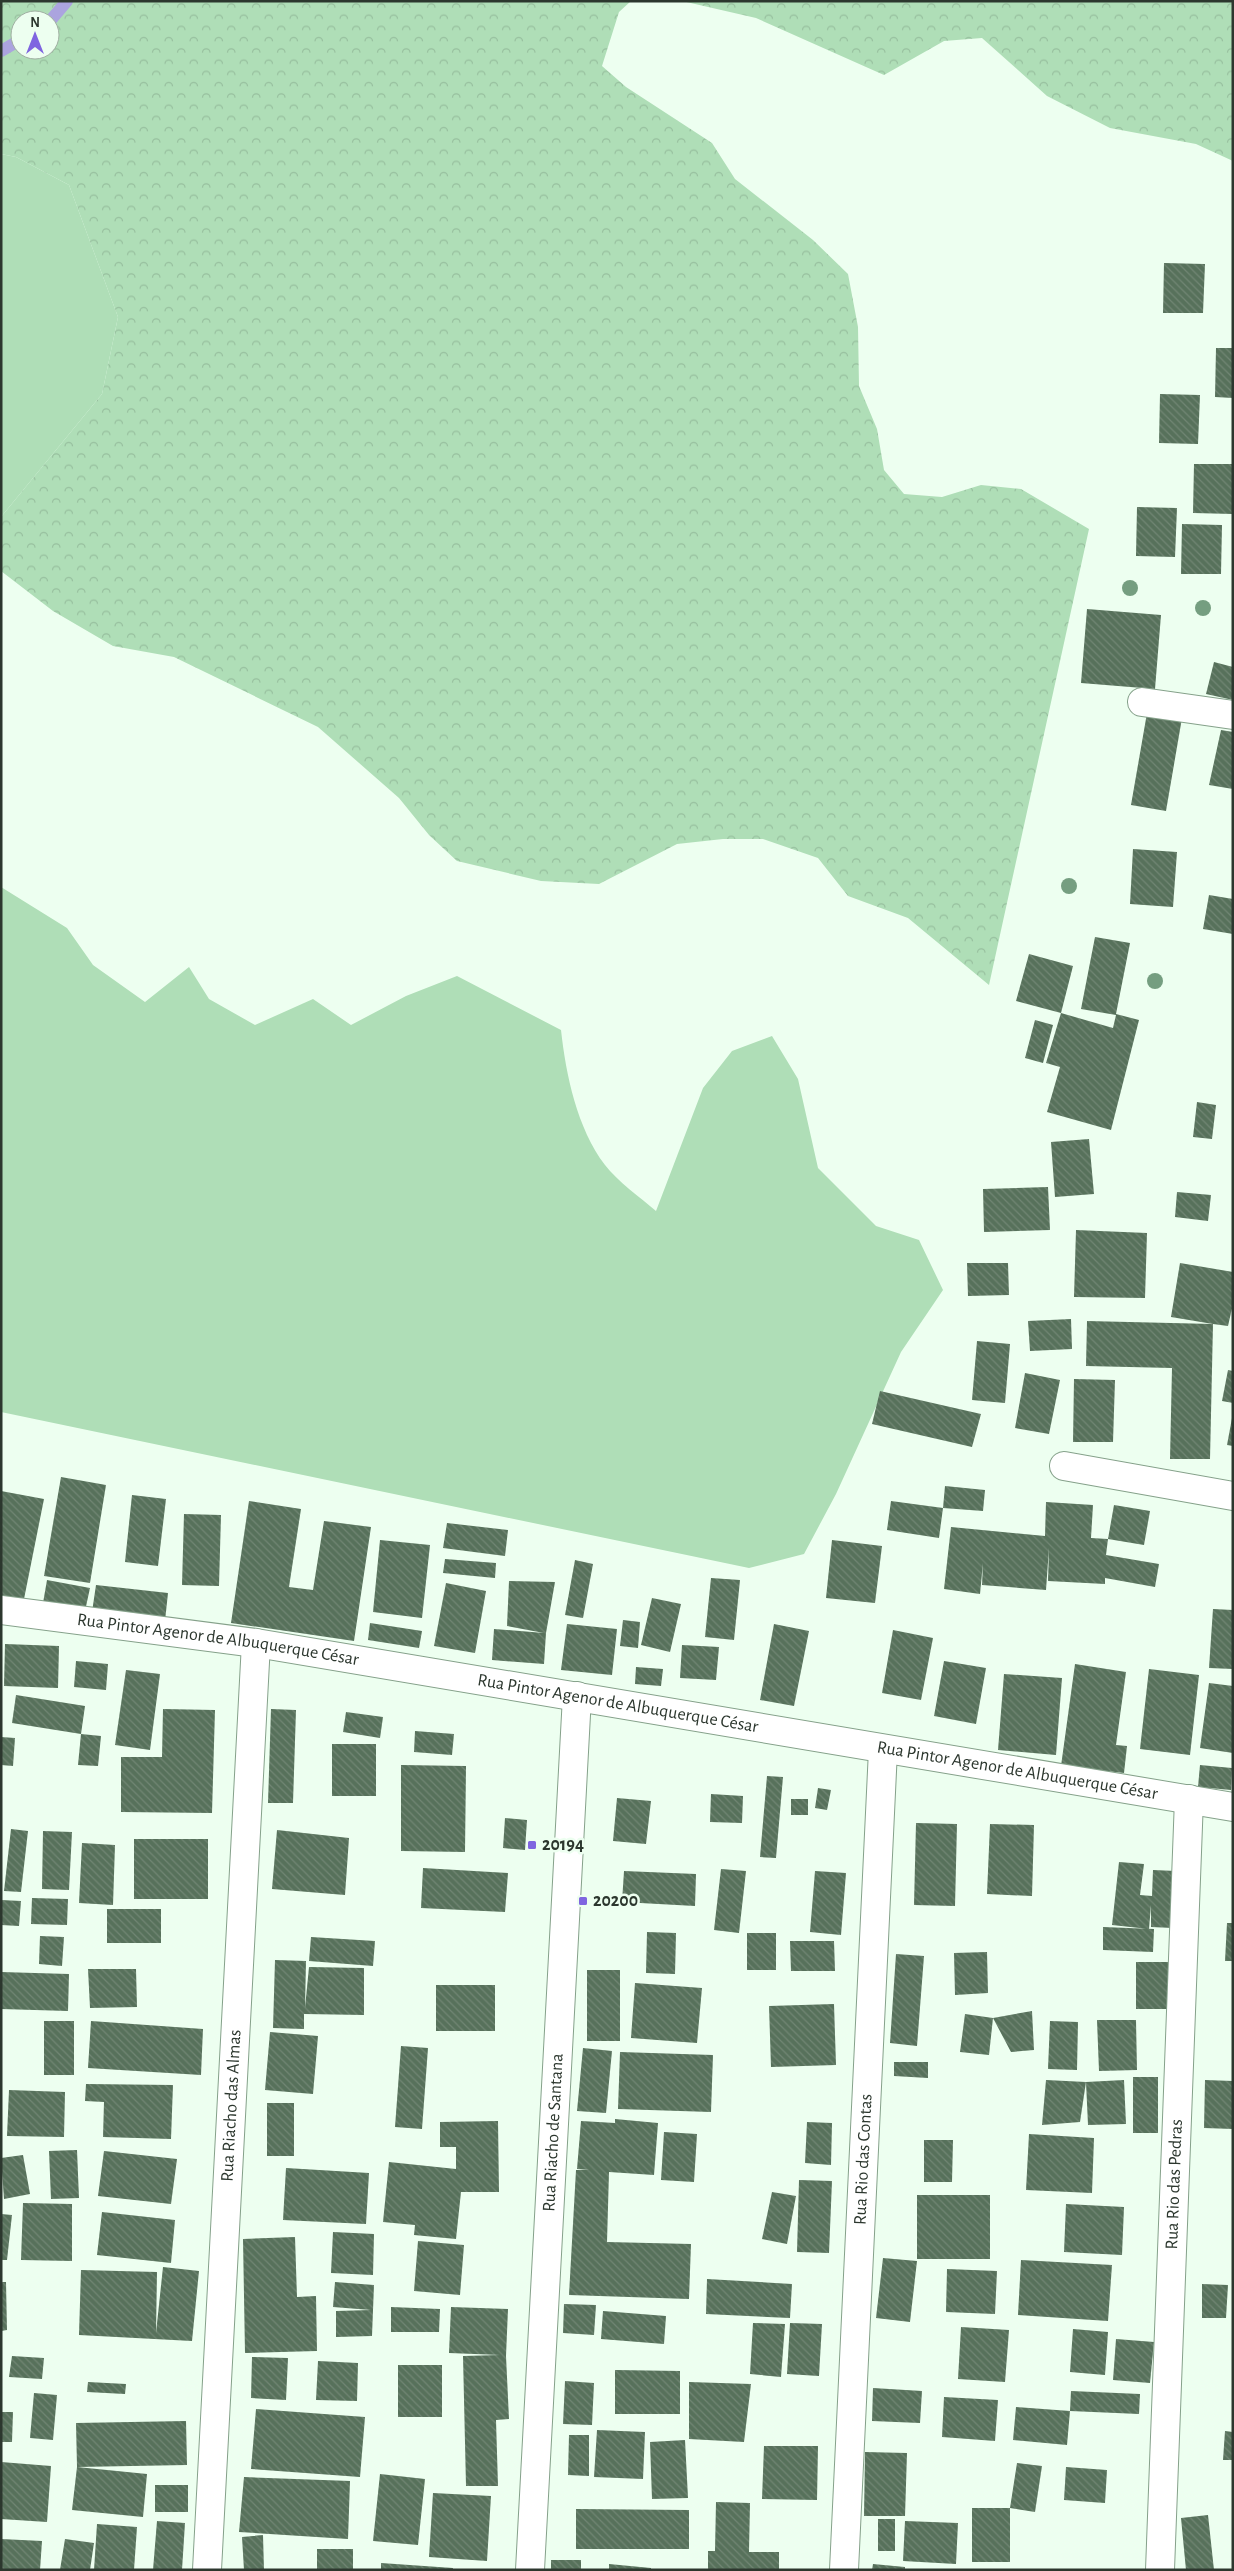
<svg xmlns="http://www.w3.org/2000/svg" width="1234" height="2571" viewBox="0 0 1234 2571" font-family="'Alegreya Sans',sans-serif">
<defs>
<pattern id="forest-crowns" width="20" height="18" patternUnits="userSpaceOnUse" patternTransform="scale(1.25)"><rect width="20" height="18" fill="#afdeb7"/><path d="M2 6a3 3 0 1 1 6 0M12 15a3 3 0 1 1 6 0" fill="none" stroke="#97bf9e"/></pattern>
<pattern id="building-back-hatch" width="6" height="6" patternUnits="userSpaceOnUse" patternTransform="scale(1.25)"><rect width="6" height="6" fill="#57715b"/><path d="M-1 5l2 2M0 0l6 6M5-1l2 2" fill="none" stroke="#718674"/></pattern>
</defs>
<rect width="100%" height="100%" fill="#edfff0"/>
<path fill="#afdeb7" d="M1,154L16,157L69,185L118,317L102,394L1,517Z
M1,887L67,928L93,965L145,1002L189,967L209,999L255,1025L313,999L351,1025L406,996L457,976L561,1030C566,1075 577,1128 605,1165C617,1181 641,1198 656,1211L703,1088L732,1051L772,1036L798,1079L818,1168L876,1226L919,1240L943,1290L901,1352L836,1494L804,1554L749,1568L1,1412Z"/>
<path fill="url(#forest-crowns)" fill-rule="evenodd" d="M1,1H631L619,12L602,66L626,87L712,143L735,179L813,240L848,274L858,327L859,386L877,429L884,470L904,494L942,497L981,485L1021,489L1089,529L989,985L908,918L848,896L818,858L763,839H723L677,844L599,884L541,881L457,861L429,835L399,798L318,727L174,657L113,646L53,611L1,571V517L102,394L118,317L69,185L16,157L1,154ZM20,20H50V50H20Z
M682,1H1233V161L1196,144L1110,128L1047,96L982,38L944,41L884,75L756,18Z"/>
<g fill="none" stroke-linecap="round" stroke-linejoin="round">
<path stroke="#aba4df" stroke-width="12" d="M50,21L67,1
M1,51L20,40"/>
</g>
<path fill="url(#building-back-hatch)" d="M1164,263L1205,264L1203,313H1163Z
M1216,348H1233V398L1215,397Z
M1160,394L1200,395L1198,444L1159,443Z
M1194,464H1233V514L1193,513Z
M1137,507L1177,508L1175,557L1136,556Z
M1182,524L1222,525L1221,574H1181Z
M1087,609L1161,615L1155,689L1081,683Z
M1214,662L1233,667V700L1206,694Z
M1147,713L1182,718L1166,811L1131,805Z
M1221,730L1233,732V789L1209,785Z
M1133,849L1177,852L1173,907L1130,904Z
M1209,895L1233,899V934L1203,929Z
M1095,937L1130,943L1116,1014L1139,1020L1111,1130L1047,1112L1060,1067L1046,1063L1061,1013L1113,1028L1116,1015L1081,1009Z
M1029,954L1073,966L1061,1013L1016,1001Z
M1035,1020L1053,1025L1043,1063L1025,1058Z
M1197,1102L1216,1105L1212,1139L1193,1137Z
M1089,1139L1094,1194L1055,1197L1051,1142Z
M1048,1187L1050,1230L984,1232L983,1189Z
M1177,1192L1211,1195L1208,1221L1175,1217Z
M1076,1230L1147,1233L1145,1298L1074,1297Z
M967,1263H1008L1009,1295L968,1296Z
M1180,1263L1233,1272V1304L1228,1326L1213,1324L1210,1459H1170L1172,1368L1086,1366L1087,1321L1213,1324L1171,1317Z
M1071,1319L1072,1349L1030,1351L1028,1321Z
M977,1341L1010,1344L1005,1403L972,1400Z
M1228,1370L1233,1371V1403L1222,1401Z
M1025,1373L1060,1380L1049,1434L1015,1428Z
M1074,1379L1115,1380L1113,1442H1073Z
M880,1391L981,1414L972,1447L872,1424Z
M1232,1418H1233V1446L1227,1445Z
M61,1477L106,1485L90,1583L44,1576Z
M945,1486L985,1490L983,1511L943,1508Z
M1,1491L44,1499L24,1599L1,1596Z
M132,1495L166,1499L158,1566L125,1562Z
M249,1501L301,1509L289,1587L313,1590L324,1521L371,1527L354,1641L231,1623Z
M891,1501L943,1508L939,1538L887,1530Z
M1046,1502L1093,1505L1091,1538L1108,1539L1106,1555L1159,1564L1155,1587L1105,1578V1584L1048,1581L1049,1548L1046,1590L982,1585L983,1563L980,1594L944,1589L951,1527L1045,1536Z
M1114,1505L1150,1511L1144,1545L1108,1539Z
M184,1514L221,1515L219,1586L182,1585Z
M447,1523L508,1530L505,1556L443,1548Z
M380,1540L430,1545L422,1618L373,1612Z
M832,1540L882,1546L875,1603L826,1598Z
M445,1559L496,1563L495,1578L443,1573Z
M575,1560L593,1564L583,1618L565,1615Z
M711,1578L740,1580L734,1640L705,1637Z
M47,1580L90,1588L85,1611L43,1603Z
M509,1581L555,1582L546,1633L544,1664L492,1660L494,1629L544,1633L507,1626Z
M446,1583L486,1591L475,1653L434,1646Z
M96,1585L168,1593L165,1621L92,1612Z
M652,1598L681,1604L670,1652L641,1645Z
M1213,1609L1233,1610V1669L1209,1668Z
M623,1620L640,1622L638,1648L620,1646Z
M370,1623L422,1631L419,1648L368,1640Z
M567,1624L617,1629L612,1675L561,1670Z
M774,1624L809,1631L794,1706L760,1700Z
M893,1630L933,1638L921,1700L882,1693Z
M5,1644L59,1646L58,1688L4,1686Z
M682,1645L719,1647L716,1680L680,1678Z
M76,1661L108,1664L106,1690L74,1687Z
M944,1661L986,1668L976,1724L934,1716Z
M1075,1664L1126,1672L1116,1745L1127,1746L1124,1773L1061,1766Z
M636,1667L663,1669L661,1686L635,1684Z
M1149,1669L1199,1675L1190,1755L1140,1749Z
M126,1670L160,1674L150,1750L115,1745Z
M1004,1674L1062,1678L1056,1755L998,1750Z
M1209,1683L1233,1686V1753L1200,1748Z
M16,1695L85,1706L81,1734L12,1723Z
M163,1709L215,1710L212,1813L121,1812V1757H162Z
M271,1709L296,1710L293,1803H268Z
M346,1712L383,1717L380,1738L343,1732Z
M415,1731L454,1734L452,1755L414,1752Z
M81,1734L101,1736L98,1766L78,1765Z
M1,1737L15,1738L13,1766L1,1765Z
M332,1744H376V1796H332Z
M401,1765L466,1766L465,1852L401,1851Z
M1200,1765L1232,1768L1231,1790L1198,1787Z
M767,1776L783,1777L776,1858L760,1857Z
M818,1788L831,1790L827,1810L815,1808Z
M711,1794L743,1796L742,1823L710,1822Z
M617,1798L651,1801L646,1844L613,1841Z
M791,1799H808V1815H791Z
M505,1818L527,1820L525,1850L503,1848Z
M916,1823L957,1824L955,1906L914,1905Z
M990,1824L1034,1825L1032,1896L987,1894Z
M11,1829L28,1831L21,1892L4,1891Z
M277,1830L349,1838L345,1895L272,1889Z
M43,1831L72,1832L69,1890L42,1889Z
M134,1839H208V1899H134Z
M82,1843L115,1845L113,1905L79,1903Z
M1119,1862L1144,1864L1140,1895L1152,1896L1153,1870L1176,1871L1173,1928L1151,1927V1905L1149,1929L1112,1925Z
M423,1868L508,1873L505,1912L421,1908Z
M721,1869L746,1871L739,1933L714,1930Z
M624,1871L696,1874L695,1906L622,1902Z
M815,1871L846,1873L841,1935L810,1932Z
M32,1898L68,1899L67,1925L31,1924Z
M1,1900L21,1901L19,1926L1,1925Z
M107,1909H161V1943H107Z
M1227,1923H1233V1961H1225Z
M1103,1927L1154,1929L1153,1952L1103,1950Z
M647,1932L676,1933L675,1974L646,1973Z
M747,1933H776V1970H747Z
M40,1936L64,1937L62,1966L39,1964Z
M311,1937L375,1941L373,1966L309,1961Z
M790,1941H834L835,1971H791Z
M987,1952L988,1993L955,1995L954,1953Z
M896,1954L924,1956L917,2046L890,2043Z
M275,1960L306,1961L305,2008L309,1967L364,1968V2015L304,2014V2029L273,2028Z
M1136,1962H1172V2009H1136Z
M88,1969H136L137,2007L90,2008Z
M587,1970H620V2041H587Z
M1,1972L69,1974L68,2011L1,2009Z
M635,1983L702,1988L697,2043L631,2038Z
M436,1985H495V2031H436Z
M834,2004L836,2065L771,2067L769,2006Z
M1032,2011L1034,2050L1011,2052L993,2018Z
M965,2014L993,2018L989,2055L960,2052Z
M1097,2020H1136L1137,2070L1099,2071Z
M44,2021H74V2075H44Z
M91,2021L203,2029L201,2075L88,2068Z
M1050,2021L1078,2022L1077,2070L1048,2069Z
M270,2032L318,2036L313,2094L265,2090Z
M401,2046L428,2048L422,2129L395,2127Z
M583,2048L612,2051L606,2113L577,2111Z
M620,2052L713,2055L711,2112L618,2109Z
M894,2062H928V2078L894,2076Z
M1133,2077H1158V2133H1133Z
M1046,2080L1086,2082L1124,2080L1126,2124L1088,2125L1086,2082L1080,2122L1042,2125Z
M1205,2080L1233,2081V2129L1204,2128Z
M86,2084L173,2085L171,2139L103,2137L104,2102L85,2101Z
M9,2090L65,2092L64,2137L7,2136Z
M267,2103H294V2156H267Z
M615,2119L658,2123L654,2175L609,2172L607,2242L691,2244L689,2299L569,2295L576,2170H589L577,2169L581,2121L615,2123Z
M498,2121L499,2192H461L456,2239L414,2235L415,2225L383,2222L389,2162L456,2169V2147H440V2122Z
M807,2122L832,2123L831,2165L805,2163Z
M664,2132L697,2134L694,2182L661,2180Z
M1029,2134L1094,2138L1092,2193L1026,2190Z
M924,2140H953L952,2182H924Z
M77,2150L79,2198L51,2199L49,2151Z
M104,2151L177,2159L171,2204L98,2196Z
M23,2155L30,2194L4,2199L1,2158Z
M286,2168L369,2173L366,2224L283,2220Z
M799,2180L832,2181L829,2253L797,2252Z
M772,2192L796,2196L787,2244L762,2239Z
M917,2195H990V2259H917Z
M23,2203L72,2204V2261L21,2260Z
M1066,2204L1124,2207L1122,2255L1064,2252Z
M102,2212L175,2220L171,2263L97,2255Z
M1,2214L12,2215L7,2260H1Z
M333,2232L374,2234L373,2275L331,2273Z
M295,2237L297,2297L316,2296L317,2351L245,2353L243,2239Z
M418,2241L464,2245L460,2295L414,2291Z
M883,2258L917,2261L910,2322L876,2318Z
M1021,2260L1112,2265L1108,2321L1018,2315Z
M163,2267L199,2271L192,2341L79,2335L81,2270L157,2272L156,2333Z
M947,2269L997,2271L995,2314L946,2312Z
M707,2279L792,2284L790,2318L706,2314Z
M1,2282H6L7,2330L1,2331Z
M335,2282L374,2285L372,2336L336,2337V2311L371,2310L333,2307Z
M1202,2284L1228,2285L1226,2318H1202Z
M564,2304L596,2305L594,2335L563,2333Z
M391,2307L440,2309L439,2332H391Z
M451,2307L508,2309L506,2356L509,2419L496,2420L498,2486H466L463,2356L500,2355L449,2353Z
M603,2311L666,2316L664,2344L601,2339Z
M753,2323L785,2324L781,2377L750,2374Z
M790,2323L822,2324L819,2376L787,2374Z
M961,2327L1009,2330L1005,2382L958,2379Z
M1073,2329L1108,2332L1105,2375L1070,2372Z
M1116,2339L1154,2342L1150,2383L1113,2380Z
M12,2356L44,2358L42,2379L9,2377Z
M252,2357L288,2358L286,2400L251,2398Z
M318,2361L358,2363L357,2401L316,2400Z
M398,2365H442V2417H398Z
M615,2370L680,2371V2414H615Z
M565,2381L594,2383L592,2425L563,2424Z
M88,2382L126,2384L125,2394L87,2392Z
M689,2382L751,2384L744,2442L689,2439Z
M873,2388L922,2391L920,2423L872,2421Z
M1071,2391L1140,2394L1139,2414L1070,2411Z
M34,2393L57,2395L53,2440L30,2438Z
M944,2397L998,2400L995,2441L942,2437Z
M1016,2407L1070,2411L1067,2445L1013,2440Z
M256,2409L365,2417L360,2477L251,2469Z
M1,2412H13L12,2442H1Z
M186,2421L187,2465L77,2467L147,2474L143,2517L72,2510L77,2467L76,2423Z
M597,2430L645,2432L643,2479L594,2477Z
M1225,2431L1233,2432V2460H1223Z
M569,2435H589V2476L568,2475Z
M685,2440L688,2498L652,2499L650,2442Z
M764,2446H818L817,2500L762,2499Z
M865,2452L907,2453L905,2516H864Z
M1,2462L51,2466L47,2522L1,2519Z
M1017,2463L1042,2466L1035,2512L1010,2508Z
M1066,2467L1107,2470L1105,2503L1064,2500Z
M380,2474L425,2479L418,2545L373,2541Z
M244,2477L350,2481L348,2539L239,2532Z
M155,2485H188V2512H155Z
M433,2493L491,2496L487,2561L429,2557Z
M716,2502L750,2503L749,2552H779V2570H708V2551H715Z
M972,2508H1010V2562H972Z
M576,2509L689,2510V2549H576Z
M1208,2515L1214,2570H1186L1181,2518Z
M878,2519H895V2551H878Z
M157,2521L185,2523L182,2570H153Z
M905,2521L958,2523L956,2564L903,2561Z
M97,2524L137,2527L134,2570H94Z
M263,2535L264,2570H244L242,2537Z
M1,2539L42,2541L40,2570H1Z
M65,2539L94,2543L90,2570H60Z
M317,2549H353V2570H317Z
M551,2560H581V2570H551Z
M381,2563L453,2568V2570H381Z
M609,2564L651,2568V2570H609Z
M873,2564L905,2567V2570H872Z"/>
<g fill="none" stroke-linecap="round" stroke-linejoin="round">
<defs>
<g id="minor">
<path d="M1142,702L1233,715"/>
<path d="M1064,1466L1233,1496"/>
<path id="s1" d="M1,1610L256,1643L1233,1807"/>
<path id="s2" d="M207,2570L256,1643"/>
<path id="s3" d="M530,2570L577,1696"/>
<path id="s4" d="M844,2570L883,1750"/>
<path id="s5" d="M1160,2570L1189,1799"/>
</g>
</defs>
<use href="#minor" stroke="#85a18a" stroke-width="30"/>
<use href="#minor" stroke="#fff" stroke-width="28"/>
</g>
<g fill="#759e80">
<circle cx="1130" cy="588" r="8"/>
<circle cx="1203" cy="608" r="8"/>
<circle cx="1069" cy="886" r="8"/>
<circle cx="1155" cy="981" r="8"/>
</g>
<g fill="#7f65e0" stroke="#edfff0" stroke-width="2">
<rect x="527" y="1840" width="10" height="10" rx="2.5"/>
<rect x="578" y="1896" width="10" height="10" rx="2.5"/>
</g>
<g text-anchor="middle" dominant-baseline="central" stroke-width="5" stroke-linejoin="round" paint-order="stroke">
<g font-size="18" fill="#2c372e" stroke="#edfff0">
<text stroke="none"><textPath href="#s1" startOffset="219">Rua Pintor Agenor de Albuquerque César</textPath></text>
<text stroke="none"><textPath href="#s1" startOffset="624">Rua Pintor Agenor de Albuquerque César</textPath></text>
<text stroke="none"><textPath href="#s1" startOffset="1029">Rua Pintor Agenor de Albuquerque César</textPath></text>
<text stroke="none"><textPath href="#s2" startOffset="465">Rua Riacho das Almas</textPath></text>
<text stroke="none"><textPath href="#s3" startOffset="438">Rua Riacho de Santana</textPath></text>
<text stroke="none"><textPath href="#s4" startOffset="411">Rua Rio das Contas</textPath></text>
<text stroke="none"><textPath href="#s5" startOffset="386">Rua Rio das Pedras</textPath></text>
</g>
<g font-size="18" font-weight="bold" fill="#2c372e" stroke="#edfff0" text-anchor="start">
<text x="542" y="1845">20194</text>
<text x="593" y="1901">20200</text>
</g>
</g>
<rect width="1234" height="2571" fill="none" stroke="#2c372e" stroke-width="5"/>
<g transform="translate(35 35)"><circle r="24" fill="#edfff0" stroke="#a0afa2"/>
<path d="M0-4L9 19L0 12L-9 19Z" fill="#7f65e0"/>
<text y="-8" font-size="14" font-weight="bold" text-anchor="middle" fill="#2c372e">N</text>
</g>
</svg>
